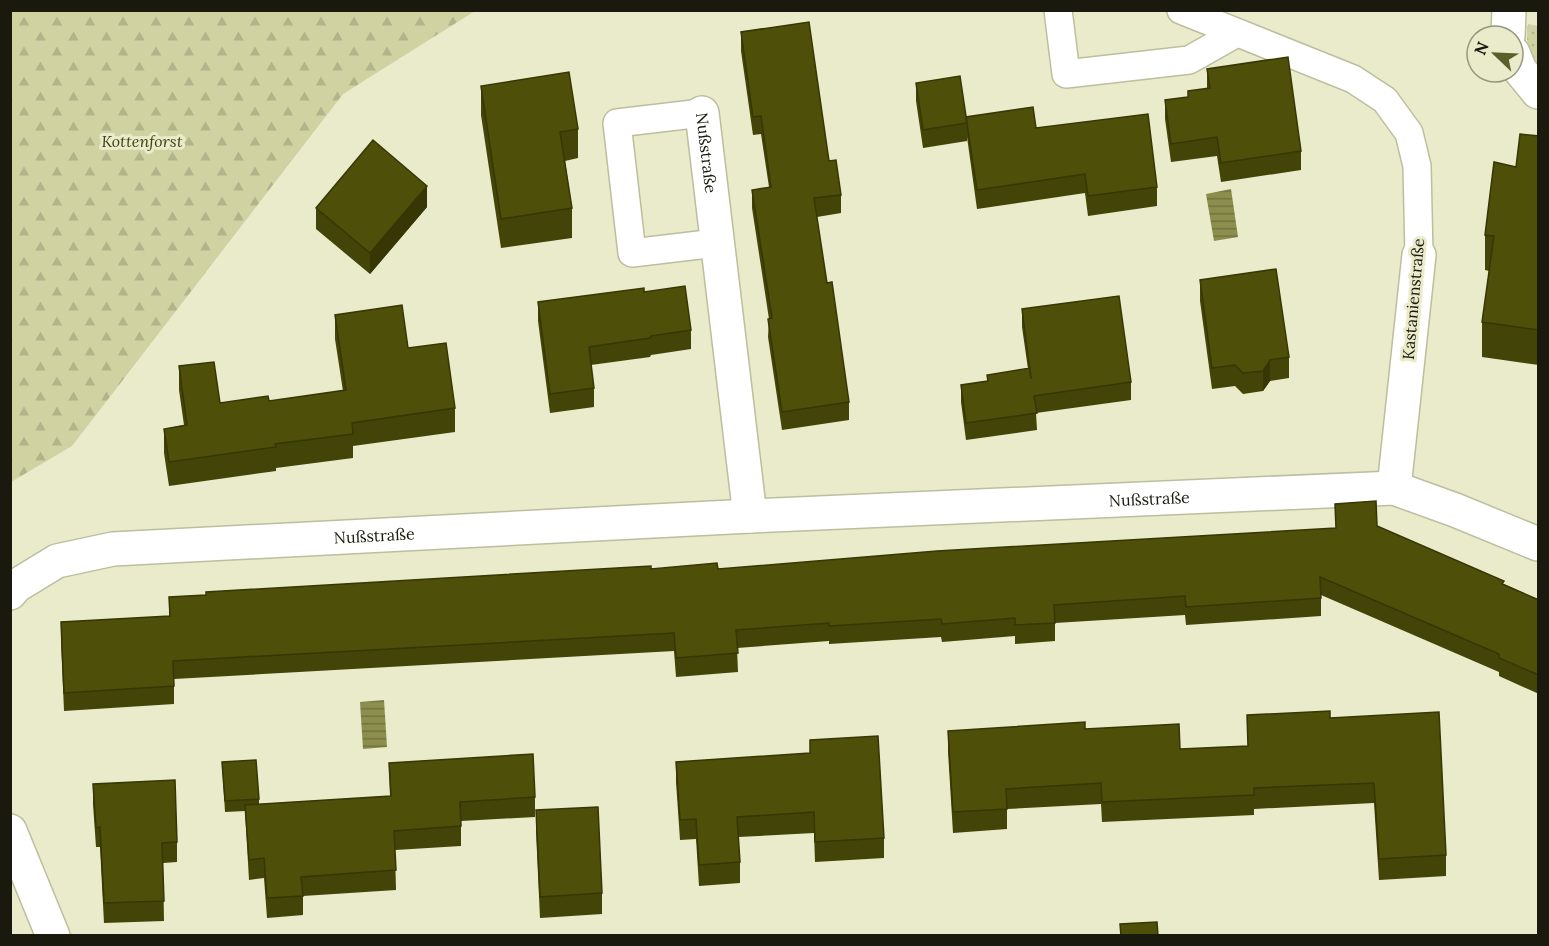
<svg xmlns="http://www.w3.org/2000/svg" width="1549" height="946" viewBox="0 0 1549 946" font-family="Lora,serif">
<defs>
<pattern id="grass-dots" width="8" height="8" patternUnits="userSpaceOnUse" patternTransform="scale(1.5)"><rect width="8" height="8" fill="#d0d2a2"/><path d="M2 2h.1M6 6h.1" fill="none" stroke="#b2b48a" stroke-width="1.8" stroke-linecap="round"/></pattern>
<pattern id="forest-firs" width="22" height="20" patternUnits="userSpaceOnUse" patternTransform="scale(1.5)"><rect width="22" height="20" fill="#d0d2a2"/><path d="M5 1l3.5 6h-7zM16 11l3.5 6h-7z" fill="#b2b48a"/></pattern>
<pattern id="water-rules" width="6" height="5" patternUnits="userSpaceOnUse" patternTransform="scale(1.5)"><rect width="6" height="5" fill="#8c8e4e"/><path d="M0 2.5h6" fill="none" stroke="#72733f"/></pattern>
</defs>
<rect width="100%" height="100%" fill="#e9ebca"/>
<path fill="url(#grass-dots)" d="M1528,24L1538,26V68C1531,55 1524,40 1528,24Z"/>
<path fill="url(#forest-firs)" d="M11,10L475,11L343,94L72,446L11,482Z"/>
<path fill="url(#water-rules)" d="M1231,189L1238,237L1214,241L1206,194Z
M384,700L387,747L363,749L360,702Z"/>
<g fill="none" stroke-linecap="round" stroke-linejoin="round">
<defs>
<path id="service" d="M1058,10L1066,74L1189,60L1237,33
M1181,10L1353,79L1385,100L1409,133L1417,166L1419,255
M702,113L617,123L632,253L716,243"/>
<g id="minor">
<path d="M1508,36L1509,10"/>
<path d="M1513,53L1520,70L1538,92"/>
<path id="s1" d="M702,113L750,516"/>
<path d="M1394,488L1419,255"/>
<path id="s2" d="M10,593L16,586L57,561L113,549L750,516L1394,488L1455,510L1538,544"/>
<path d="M10,831L53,936"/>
</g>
</defs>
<use href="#service" stroke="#bcbe9e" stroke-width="30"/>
<use href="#minor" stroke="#bcbe9e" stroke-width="36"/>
<use href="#service" stroke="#fff" stroke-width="27"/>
<use href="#minor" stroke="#fff" stroke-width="33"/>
</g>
<path fill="#434407" d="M741,32L829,161L841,195V213L817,217L827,283L849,402V420L782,430L768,337L769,319L752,208V190L769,187L761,134L753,135L741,51Z
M1207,69L1301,151V170L1221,182L1217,156L1171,162L1165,119V100L1188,97L1207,88Z
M916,83L966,123L1036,128L1157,187V206L1088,216L1085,193L977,209L967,137V141L923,148L916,101Z
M481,86L578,129V158L565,161L572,208V238L501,248L481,115Z
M1539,136V365L1482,357V322L1489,271L1485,270V235L1516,167Z
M427,207L370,274L316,229V208Z
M1200,280L1289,357V378L1270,381L1263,391L1243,394L1235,386L1212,389L1200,301Z
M644,292L691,330V349L651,355L650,357L591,365L594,388V407L550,413L538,321V302Z
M1022,309L1131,382V400L1036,413L1037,430L966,440L961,402V385L987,381V375L1028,369L1022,327Z
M335,315L408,348L455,408V432L353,446V458L276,468V471L169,486L164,453V429L184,425L179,390V366L220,403L269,401L343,391L335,339Z
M1335,504L1377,526L1539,600V694L1499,676V672L1321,595V616L1186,625L1185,615L1055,623V641L1015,644V636L942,642L941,637L829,644V641L737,648L738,672L676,677L674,651L174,679V704L64,711L61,641V622L169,616V597L651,569H718L1336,528Z
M1247,715L1330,718L1446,855V876L1379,880L1374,803L1254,809V815L1102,822L1101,804L1007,809V829L953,833L948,752V731L1085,729L1180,749L1248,746Z
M810,740L884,838V858L815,862L814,833L738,837L740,862V883L699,886L696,839L680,840L676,782V762L810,753Z
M222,762L259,799V804L390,797L389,763L535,797V817L461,821V846L395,850L396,890L303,896V915L267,918L264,878L249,880L245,811L225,812Z
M93,784L177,842V862L163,863L164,921L104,923L100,847H96L93,804Z
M536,810L602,893V914L540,918L536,831Z"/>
<path fill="#373706" d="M427,186V207L370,274V253Z
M1270,360V381L1263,391V371Z"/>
<path fill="#4e4f08" stroke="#373706" stroke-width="1.5" d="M809,22L829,161L836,160L841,195L814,198L827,283L832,282L849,402L782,412L768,319L772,318L752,190L771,187L761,116L753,117L741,32Z
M1288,57L1301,151L1221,163L1217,137L1171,144L1165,100L1188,97V91L1210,88L1207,69Z
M569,72L578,129L560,132L572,208L501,219L481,86Z
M960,76L967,123L923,130L916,83Z
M1033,107L1036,128L1148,114L1157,187L1088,196L1085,174L977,190L966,117Z
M1520,134L1539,136V330L1482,322L1494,236L1485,235L1494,162L1516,167Z
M373,140L427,186L370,253L316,208Z
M1276,269L1289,357L1270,360L1263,371L1243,373L1235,365L1212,368L1200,280Z
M685,286L691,330L651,336L650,338L589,347L594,388L550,394L538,302L644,288V292Z
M1119,296L1131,382L1034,396L1037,413L966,423L961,385L988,381L987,375L1030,368L1031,379L1022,309Z
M402,305L408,348L446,343L455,408L352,423L353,434L275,444L276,447L169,462L164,429L187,425L179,366L214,362L220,403L268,396L269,401L346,390L335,315Z
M1376,501L1377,526L1504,581L1502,584L1539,600V675L1499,658V654L1320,577L1321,598L1186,607L1185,596L1054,605L1055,623L1015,625V618L942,624L941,619L829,626V623L736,630L738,653L676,658L674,633L173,661L174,686L64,693L61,622L170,616L169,597L206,595V592L651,566V569L717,563L718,569L937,551L1336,528L1335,504Z
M1330,711V718L1439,712L1446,855L1379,859L1374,783L1254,788V795L1102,802L1101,783L1006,789L1007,809L953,812L948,731L1085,722V729L1179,724L1180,749L1248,746L1247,715Z
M878,736L884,838L815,842L814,812L737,817L740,862L699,865L696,819L680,820L676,762L810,753V740Z
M533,754L535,797L460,802L461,826L394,831L396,870L301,877L303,896L267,898L264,858L249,860L245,805L391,796L389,763Z
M256,760L259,799L225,801L222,762Z
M175,780L177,842L162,843L164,901L104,903L100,827L96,828L93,784Z
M598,807L602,893L540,897L536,810Z
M1157,922L1158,936H1121L1120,924Z"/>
<g text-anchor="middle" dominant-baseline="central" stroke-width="6" stroke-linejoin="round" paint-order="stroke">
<g font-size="16" font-style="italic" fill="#3f400d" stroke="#e9ebca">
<text x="142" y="141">Kottenforst</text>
</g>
<g font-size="16" fill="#19190d" stroke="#e9ebca">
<text stroke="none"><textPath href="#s1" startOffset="40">Nußstraße</textPath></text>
<text transform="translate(1413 299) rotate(-85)">Kastanienstraße</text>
<text stroke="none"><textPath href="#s2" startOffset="1152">Nußstraße</textPath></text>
<text stroke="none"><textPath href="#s2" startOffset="376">Nußstraße</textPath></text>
</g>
</g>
<rect width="1549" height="946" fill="none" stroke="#19190d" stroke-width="24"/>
<g transform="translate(1495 54) rotate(293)"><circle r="28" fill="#e9ebca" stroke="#96977e" stroke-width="1.5"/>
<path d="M0-4.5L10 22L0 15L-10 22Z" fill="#5c5e2b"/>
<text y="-9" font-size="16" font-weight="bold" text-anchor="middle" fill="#19190d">N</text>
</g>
</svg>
